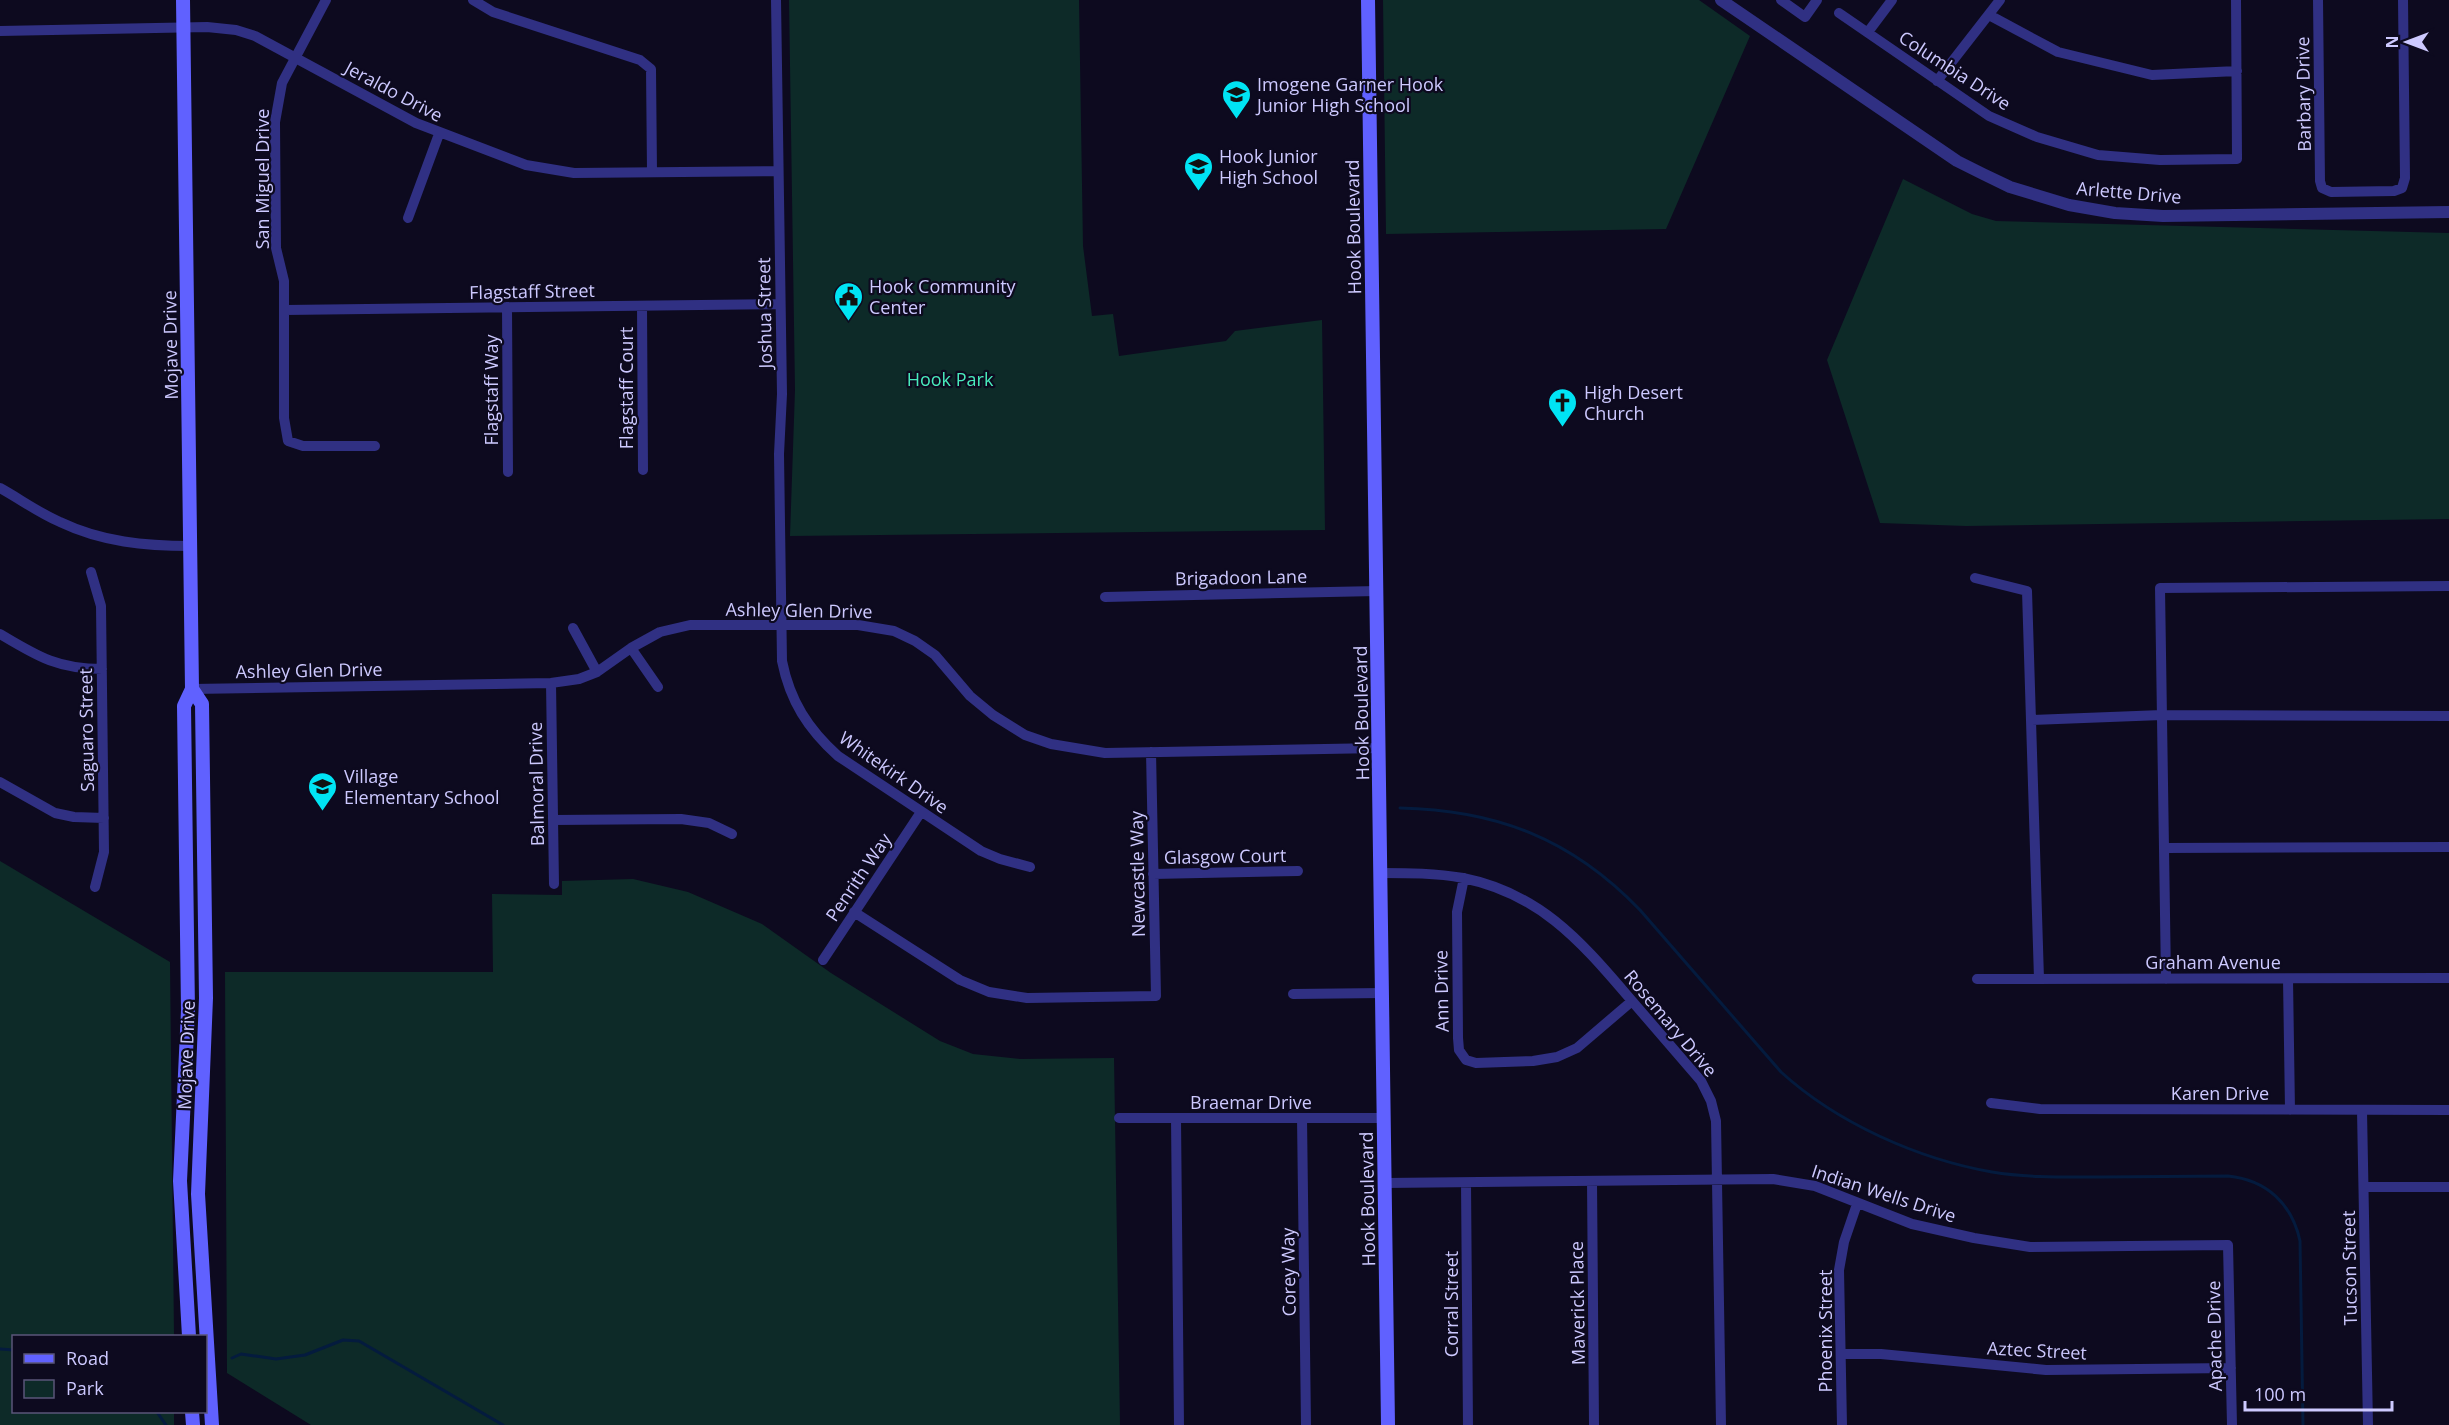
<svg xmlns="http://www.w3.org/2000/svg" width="2449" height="1425" viewBox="0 0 2449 1425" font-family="'Open Sans',sans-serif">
<rect width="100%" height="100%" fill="#0d0a1f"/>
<path fill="#0d2a28" d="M789,0H1079L1083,246L1092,316L1113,314L1119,356L1226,341L1235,331L1322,320L1325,530L790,536L795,390Z
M1383,0H1699L1750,36L1666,229L1386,234Z
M1903,179L1972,214L1996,221L2449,233V519L1966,526L1880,523L1827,360Z
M0,861L170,962L174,1336H14V1412H174V1425H0Z
M633,879L688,892L762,924L831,973L940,1041L973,1054L1020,1059L1114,1058L1120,1425H311L227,1373L225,972H493L492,894L562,895V881Z"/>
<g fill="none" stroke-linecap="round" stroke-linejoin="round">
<path stroke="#041b3e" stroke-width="3" d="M1400,808C1497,810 1572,839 1640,910L1781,1072C1837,1123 1918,1159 1992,1172C2028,1178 2065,1177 2101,1177C2143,1177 2186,1176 2228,1176C2267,1180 2292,1204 2300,1241L2303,1425
M0,1349L14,1350
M232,1358L241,1354L276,1359L305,1355L343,1340L359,1341L503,1425
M157,1412L166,1425"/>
<path stroke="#303083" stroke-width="10" d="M326,0L282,83L275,122L276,248L284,281V418L288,441L303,446H375
M473,0L493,12L640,60L651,69L652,172
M776,0L782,394L779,454L782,661C790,701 808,729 838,756L981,851L1000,859L1030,867
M1781,0L1805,17L1817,0
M2318,0L2320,181L2322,188L2331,192L2394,191L2402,188L2405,178L2403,0
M1839,13L1989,116L2037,137L2098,155L2160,160L2237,159L2236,0
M1989,15L2058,52L2152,75L2237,71
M0,31L207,27L236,30L255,36L416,123L526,165L574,173L778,171
M1868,32L1892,0
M1937,81L2000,0
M408,218L439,134
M642,306L643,470
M507,307L508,472
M285,310L780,304
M0,488C20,499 39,513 60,522C102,542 145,546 191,546
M91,572L101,606L104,852L95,887
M1975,578L2027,591L2039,979
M1105,597L1377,591
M573,628L597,672
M0,634C37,656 57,669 102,669
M631,648L658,687
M551,683L554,884
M192,689L551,683L579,679L597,672L631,648L660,632L690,625H858L894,631L915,641L935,655L970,696L993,715L1025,735L1051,744L1105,753L1379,748
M2031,720L2162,715L2449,716
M0,782L55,813L74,817L104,818
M553,820L681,819L709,823L732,834
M2164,848L2449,847
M1381,873C1408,873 1436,873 1463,878C1538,893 1579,939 1626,994C1651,1023 1676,1052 1701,1081L1711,1101L1716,1121L1721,1425
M1153,874L1298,871
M1464,878L1457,912L1458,1038L1459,1050L1466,1060L1476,1063L1533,1061L1557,1057L1577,1048L1632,1001
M854,912L960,980L989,992L1027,998L1156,996L1151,752
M823,960L921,812
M1977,979L2449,978
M2166,979L2160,588L2449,586
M2288,979L2290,1110
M1293,994L1383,993
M1991,1103L2040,1109L2449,1110
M2362,1111L2368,1425
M1119,1118H1384
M1176,1118L1179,1425
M1302,1118L1306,1425
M1592,1181L1594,1425
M1385,1183L1773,1179L1815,1186L1912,1224L1974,1238L2030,1247L2228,1245L2232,1425
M1466,1183L1468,1425
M2364,1187H2449
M1841,1354H1881L2046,1370L2231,1368
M1842,1425L1839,1270L1844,1242L1857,1204"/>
<path stroke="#303083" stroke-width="12" d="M1721,0L1957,161L1983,174L2010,187L2069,205L2115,213L2163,216L2449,212"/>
<path stroke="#6061ff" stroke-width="14" d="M183,0L192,689L184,706L188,1010L180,1181L189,1336
M1368,0L1388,1425
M192,689L202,704L206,998L198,1194L212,1425
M192,1412L193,1425"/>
</g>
<defs>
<symbol id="school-pin" viewBox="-11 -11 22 30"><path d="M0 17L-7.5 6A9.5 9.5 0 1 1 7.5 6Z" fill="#00e4f4" stroke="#0d0a1f"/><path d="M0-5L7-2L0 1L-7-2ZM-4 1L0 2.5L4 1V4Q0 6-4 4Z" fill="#111"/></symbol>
<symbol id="civic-pin" viewBox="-11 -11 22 30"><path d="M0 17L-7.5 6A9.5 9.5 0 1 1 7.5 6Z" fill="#00e4f4" stroke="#0d0a1f"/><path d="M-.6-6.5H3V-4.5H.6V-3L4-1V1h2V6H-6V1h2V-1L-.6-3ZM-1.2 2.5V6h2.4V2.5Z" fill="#111"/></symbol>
<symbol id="church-pin" viewBox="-11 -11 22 30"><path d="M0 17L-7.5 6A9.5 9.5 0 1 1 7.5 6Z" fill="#00e4f4" stroke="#0d0a1f"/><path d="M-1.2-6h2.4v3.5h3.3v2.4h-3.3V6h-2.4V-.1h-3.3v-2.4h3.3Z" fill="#111"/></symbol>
</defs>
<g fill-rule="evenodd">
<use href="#school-pin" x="1220" y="78" width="33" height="45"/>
<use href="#school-pin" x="1182" y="150" width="33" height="45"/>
<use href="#civic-pin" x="832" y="280" width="33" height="45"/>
<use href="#church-pin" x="1546" y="386" width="33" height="45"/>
<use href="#school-pin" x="306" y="770" width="33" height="45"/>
</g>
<g text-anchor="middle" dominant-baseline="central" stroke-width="4.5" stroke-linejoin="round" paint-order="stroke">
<g font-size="18" fill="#cdc9ff" stroke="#0d0a1f">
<text transform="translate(1955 70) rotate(33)">Columbia Drive</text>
<text transform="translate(394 91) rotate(28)">Jeraldo Drive</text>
<text transform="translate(2303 94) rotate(-91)">Barbary Drive</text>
<text transform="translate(262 179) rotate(-90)">San Miguel Drive</text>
<text transform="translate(2129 192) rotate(5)">Arlette Drive</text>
<text transform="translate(1353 227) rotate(-91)">Hook Boulevard</text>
<text transform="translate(532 291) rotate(-1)">Flagstaff Street</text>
<text transform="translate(764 313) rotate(-91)">Joshua Street</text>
<text transform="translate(170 345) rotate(-91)">Mojave Drive</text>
<text transform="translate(626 388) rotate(-90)">Flagstaff Court</text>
<text transform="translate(491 390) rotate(-90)">Flagstaff Way</text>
<text transform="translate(1241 577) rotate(-1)">Brigadoon Lane</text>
<text transform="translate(799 610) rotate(1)">Ashley Glen Drive</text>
<text transform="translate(309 670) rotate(-1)">Ashley Glen Drive</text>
<text transform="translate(1361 713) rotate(-91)">Hook Boulevard</text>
<text transform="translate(86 730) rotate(-91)">Saguaro Street</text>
<text transform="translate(894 772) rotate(35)">Whitekirk Drive</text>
<text transform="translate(536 784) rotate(-91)">Balmoral Drive</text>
<text transform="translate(1225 856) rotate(-1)">Glasgow Court</text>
<text transform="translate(1137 874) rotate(-91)">Newcastle Way</text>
<text transform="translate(858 877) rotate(-56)">Penrith Way</text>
<text x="2213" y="962">Graham Avenue</text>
<text transform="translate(1441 991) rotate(-91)">Ann Drive</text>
<text transform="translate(1671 1023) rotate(50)">Rosemary Drive</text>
<text transform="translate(186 1055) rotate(-88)">Mojave Drive</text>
<text x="2220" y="1093">Karen Drive</text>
<text x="1251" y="1102">Braemar Drive</text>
<text transform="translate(1884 1193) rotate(18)">Indian Wells Drive</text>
<text transform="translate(1367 1199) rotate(-91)">Hook Boulevard</text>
<text transform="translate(2349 1268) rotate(-91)">Tucson Street</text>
<text transform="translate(1288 1272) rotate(-91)">Corey Way</text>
<text transform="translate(1577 1303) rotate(-91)">Maverick Place</text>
<text transform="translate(1451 1304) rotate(-90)">Corral Street</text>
<text transform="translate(1825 1331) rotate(-90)">Phoenix Street</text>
<text transform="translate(2214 1336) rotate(-91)">Apache Drive</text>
<text transform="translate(2037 1350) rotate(3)">Aztec Street</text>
</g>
<g font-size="18" fill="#cdc9ff" stroke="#0d0a1f" text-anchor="start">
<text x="1257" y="84">Imogene Garner Hook<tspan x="1257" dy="21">Junior High School</tspan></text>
<text x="1219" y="156">Hook Junior<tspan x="1219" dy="21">High School</tspan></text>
<text x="869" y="286">Hook Community<tspan x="869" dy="21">Center</tspan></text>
<text x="1584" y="392">High Desert<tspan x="1584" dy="21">Church</tspan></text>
<text x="344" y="776">Village<tspan x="344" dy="21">Elementary School</tspan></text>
</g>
<g font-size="18" fill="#49ebbc" stroke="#0d0a1f">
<text x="950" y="379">Hook Park</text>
</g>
</g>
<rect x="12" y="1335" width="195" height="78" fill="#0d0a1f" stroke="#5a5679" stroke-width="1.5"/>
<rect x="24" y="1354" width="30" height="9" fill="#6061ff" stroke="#5a5679" stroke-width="1.5"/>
<text x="66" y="1365" font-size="18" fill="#cdc9ff">Road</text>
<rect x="24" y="1380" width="30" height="18" fill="#0d2a28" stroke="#5a5679" stroke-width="1.5"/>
<text x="66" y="1395" font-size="18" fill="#cdc9ff">Park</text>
<g transform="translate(2407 42) rotate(270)" stroke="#0d0a1f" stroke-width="4.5" paint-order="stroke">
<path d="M0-4.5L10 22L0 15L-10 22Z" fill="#cdc9ff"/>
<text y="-9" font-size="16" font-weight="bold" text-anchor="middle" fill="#cdc9ff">N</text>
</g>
<path d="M2245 1401v9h147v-9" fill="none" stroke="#cdc9ff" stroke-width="3"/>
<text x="2254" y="1401" font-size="18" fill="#cdc9ff" stroke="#0d0a1f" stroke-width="4.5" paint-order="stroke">100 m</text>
</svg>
